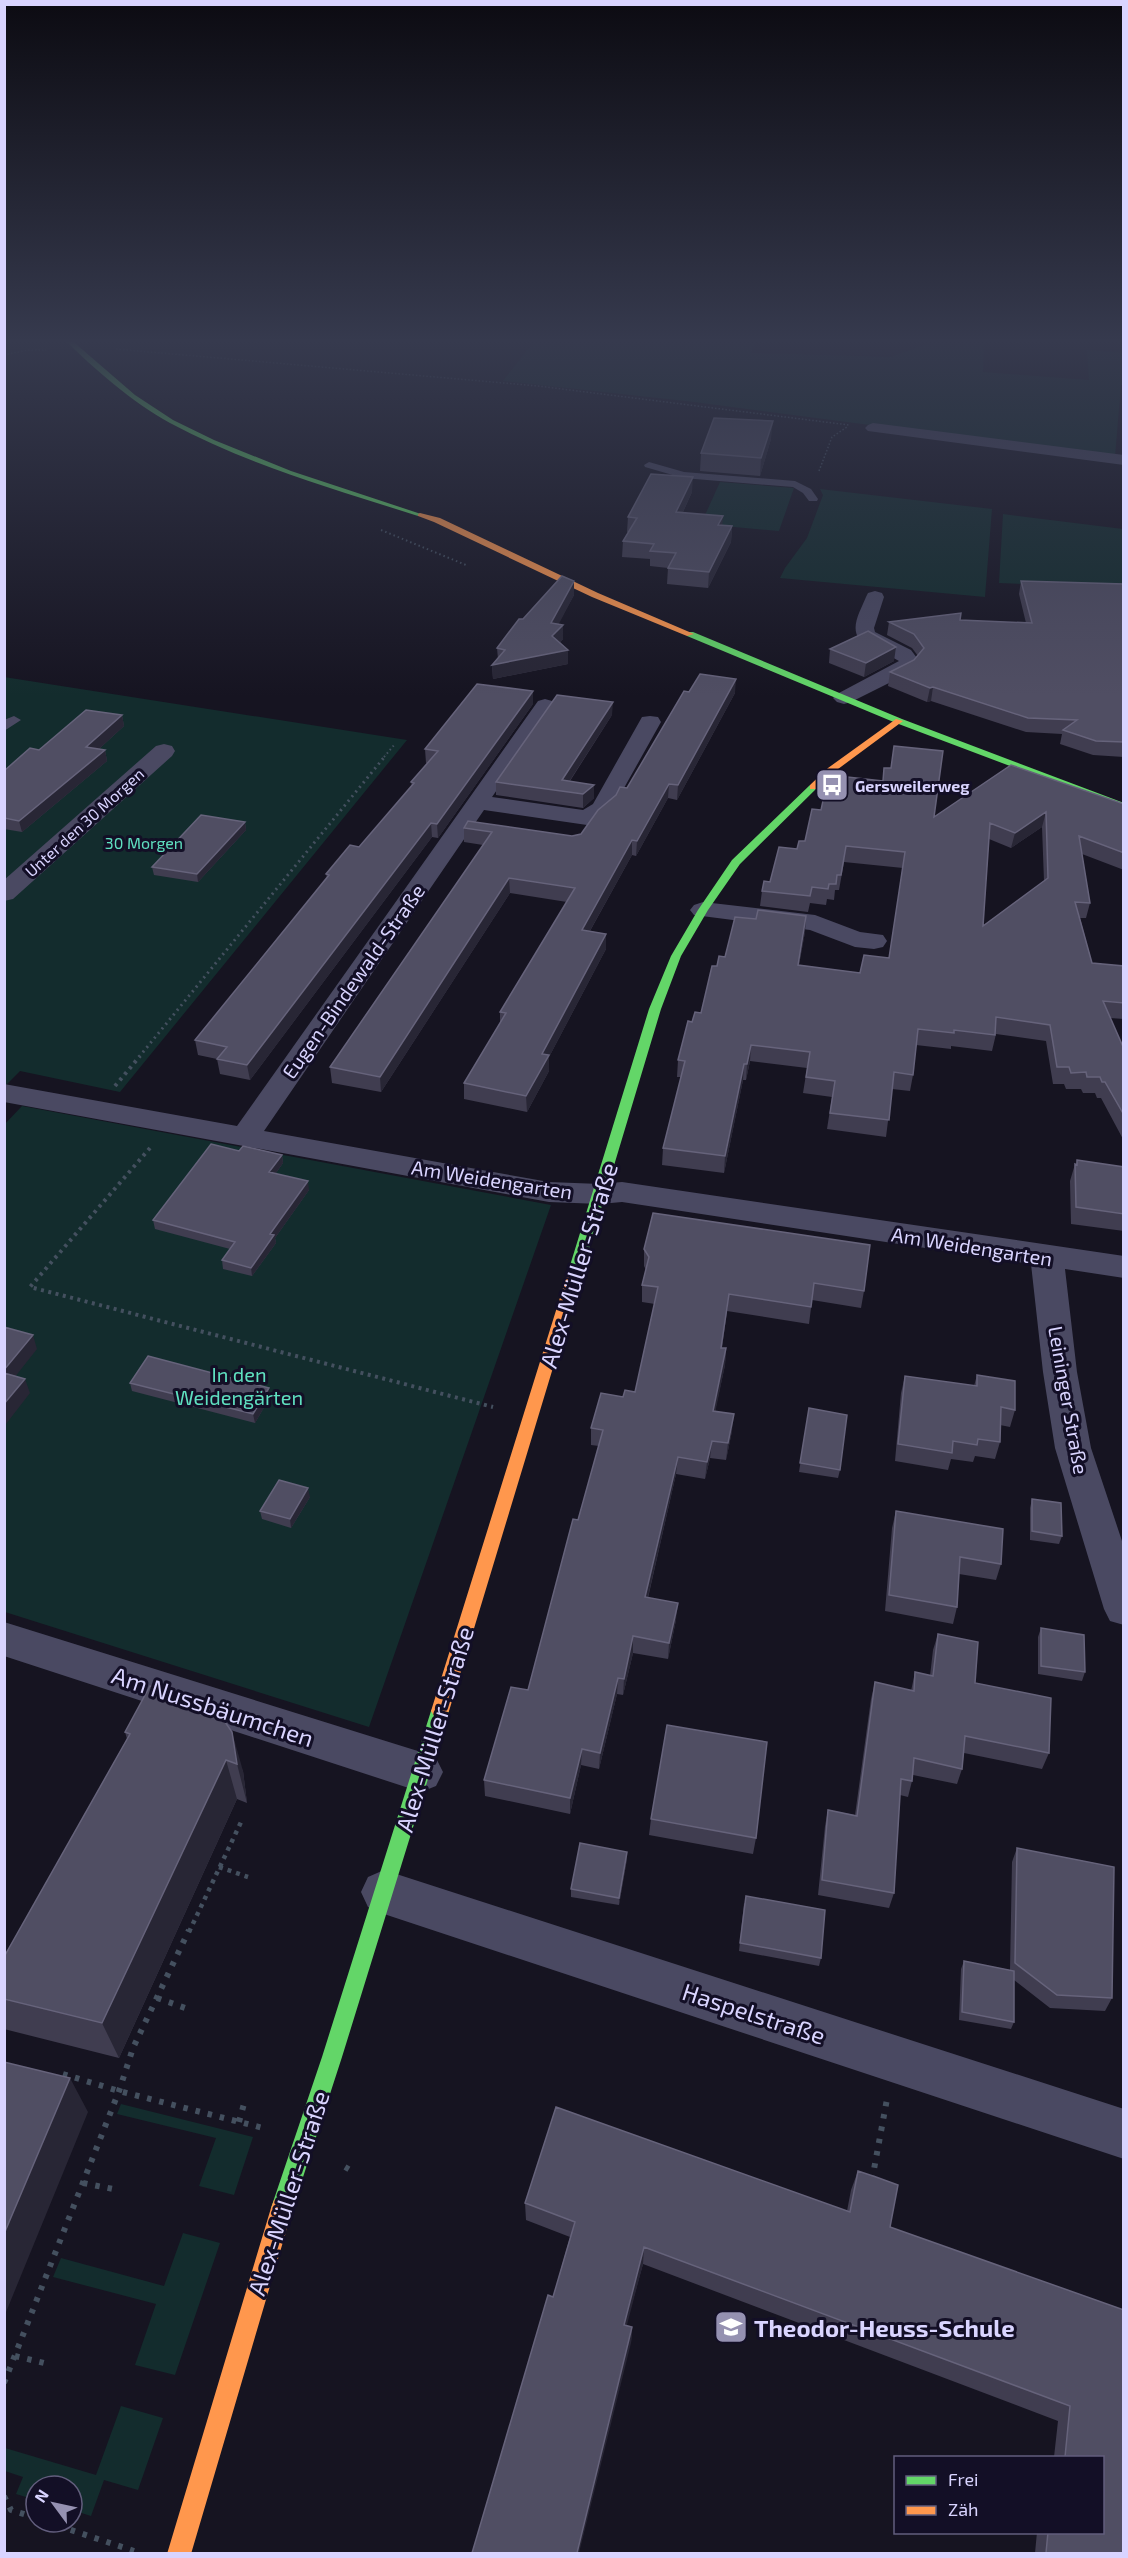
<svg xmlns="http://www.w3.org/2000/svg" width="1128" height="2558" viewBox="0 0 1128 2558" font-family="'Exo 2',sans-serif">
<rect width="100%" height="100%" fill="#161421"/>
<path fill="#132c2d" d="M618,338H757L751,353L891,357L944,338L984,340L983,372L1089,380L1087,350L1124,353L1123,385H1121L1115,457L694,402L503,381L535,340L615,344Z
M720,482L794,488L779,531L701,524Z
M820,489L992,509L985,597L780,578L785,568L807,538L823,495Z
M1003,514L1123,529V588L999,583Z
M4,677L407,740L120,1092L20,1071L5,1086Z
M22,1106L551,1205L369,1727L5,1612L4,1125Z
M121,2104L253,2137L234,2195L199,2186L216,2138L117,2114Z
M183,2233L220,2243L175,2375L135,2365L156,2304L53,2277L61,2258L164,2286Z
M121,2406L163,2418L138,2490L104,2480L91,2516L72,2510V2486H36V2500L16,2494L23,2477L5,2471V2448L96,2475Z"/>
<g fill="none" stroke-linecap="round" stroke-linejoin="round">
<path stroke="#44505f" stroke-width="1.5" stroke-dasharray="1.5 2" stroke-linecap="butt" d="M116,349L538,386L849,425
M4,355L28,350H46
M819,471L832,437L847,427"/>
<path stroke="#44505f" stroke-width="2" stroke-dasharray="1.5 3" stroke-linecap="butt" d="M381,530L466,565
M384,757L395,744"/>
<path stroke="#44505f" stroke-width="3" stroke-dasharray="2 4" stroke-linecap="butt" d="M139,1057L386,755"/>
<path stroke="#44505f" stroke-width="4" stroke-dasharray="3 4.5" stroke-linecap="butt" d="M115,1086L140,1056
M150,1148L30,1287L493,1407"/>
<path stroke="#44505f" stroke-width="4.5" stroke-dasharray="4 5" stroke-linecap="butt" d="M219,1867L248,1877
M189,1932L242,1820"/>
<path stroke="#44505f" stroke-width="6" stroke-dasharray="4.5 8" stroke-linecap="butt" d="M157,1998L188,2009
M63,2074L119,2091L263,2128
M239,2122L245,2100
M345,2167L352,2171
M872,2180L887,2099
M83,2183L113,2189
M15,2356L44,2363
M4,2383L119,2091L133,2048L189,1930
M4,2496L11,2510L36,2518
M47,2522L134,2551"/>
<path fill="#4a4962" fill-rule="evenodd" d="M649,462L684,472L795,481L811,489L818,499L817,501H809L803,493L793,487L683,478L645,467L644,465Z
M14,716L21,720L4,731V720Z"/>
<path fill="#4a4962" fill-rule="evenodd" d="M873,423L1124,455V465L868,431L865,428L868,425Z
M875,591L882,593L884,597L874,628L875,632L911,650L920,662L911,672L851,702L844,704L837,702L833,698L837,694L899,661L859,639C850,626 861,610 866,597L868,593Z
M545,699L552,701L556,705L492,797L583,810L593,804L642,717L650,716L658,717L661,722L610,813L595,823L587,825L484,810L264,1131L549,1182L600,1184L622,1182L1124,1256V1278L1065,1269L1077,1372L1091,1448L1124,1547V1625L1110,1621L1104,1609L1055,1448L1043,1372L1031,1264L622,1202L600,1204L549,1202L4,1102V1084L237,1126L538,701Z
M164,744L172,746L175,751L172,756L13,899L4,901V880L156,746Z
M703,902L815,915L860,932L883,935L887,941L883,947L874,949L855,947L810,930L694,915L690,910L694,905Z
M4,1622L421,1752L436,1758L443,1772L436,1786L421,1792L4,1656Z
M384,1870L1124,2109V2159L384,1914L368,1907L361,1892L368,1877Z"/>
<path fill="#63d668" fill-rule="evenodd" d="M63,338H69L135,395L173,420L214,440L291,471L424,515L418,516C334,489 248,465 170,423C133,403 93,368 63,338Z
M687,632H693L902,719L1124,803V809L896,723L687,636Z
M810,785L818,787L740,864L708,910L681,956L661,1009L582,1272L580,1275H570L568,1272L649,1009L671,956L698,910L732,860Z
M440,1703L446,1706L449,1711L342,2057L293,2208L290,2216L282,2219L274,2216L271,2208L322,2057L431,1711L434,1706Z"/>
<path fill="#ff974d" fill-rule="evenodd" d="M420,513L440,518L598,593L694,634L687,636L592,597L434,522L418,516V514Z
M896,719L903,721L834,772L816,789H810V785L828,768Z
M575,1267L582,1272L449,1711L446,1716L440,1719L434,1716L431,1711L568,1272Z
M282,2197L290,2200L293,2208L191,2554H167L271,2208L274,2200Z"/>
</g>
<path fill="#403d50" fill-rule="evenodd" d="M771,439L760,476L700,471L701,453Z
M692,492L683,512L722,525L732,526L731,542L708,588L667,584L668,568L650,566V559L622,557L623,541L628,532H627L628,517Z
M574,581V595L558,624L563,639L560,642L568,650V664L493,679L492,665L498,659L497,648L523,619Z
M1021,581L1124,584V757L1093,755L1060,744L1062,734L1026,732L931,701L927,702L888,686L890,672L914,660L918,656L912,648L887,635L889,622L960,620L1026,623L1019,594Z
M830,649L894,661L864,677L829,663Z
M689,692L735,693L677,800L668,798L636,856L632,855L590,931L606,934V949L549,1057V1071L527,1112L464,1099V1083L500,1023V1012L567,902L510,893L381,1092L332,1083L330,1067L483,845L464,842V828L572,836L581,834L627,788Z
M533,704L438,838L432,837L250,1080L220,1074L217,1059L198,1055L195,1040L327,878L326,874L359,847L412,786L411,782L428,763H426L425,749Z
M122,715L124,726L99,749L105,750L107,761L22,832L4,829V771L39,750Z
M612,715L570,781L594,798L583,808L496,795V782Z
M1124,804V870L1082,854L1090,903L1086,918H1080L1092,963L1124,966V1019L1110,1018L1124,1049V1141L1101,1098H1097L1095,1093H1083L1081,1089H1066L1064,1084H1053L1046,1041L996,1034L992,1051L951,1046V1049L916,1045L913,1075L910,1091L892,1089L886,1137L827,1129L832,1097L803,1093L807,1068L750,1061L746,1080H743L724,1173L662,1165L663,1148L681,1077H677L678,1060L692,1022L701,1013L717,966L725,957L805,932L799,965L860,973L889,958L903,868L844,862L839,890H835L834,900L827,899L826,905L810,903L808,912L760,906L762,891L797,849L805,841L934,817ZM1042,827L1044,881L983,926L989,839L1011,848Z
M245,822L246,830L198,882L154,875L152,867Z
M239,1151L282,1155L283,1163L276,1173L309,1190L275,1238L276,1243L252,1276L223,1269L222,1260L230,1249L155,1229L153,1220Z
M1077,1160L1124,1167V1231L1071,1224L1070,1181L1075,1164L1076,1165Z
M644,1249L864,1291L861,1308L812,1300L809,1324L727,1311L722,1348H726L725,1365L715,1411L732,1431L726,1460L710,1458L705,1479L676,1474L648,1598L676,1620L668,1659L633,1653L623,1695L617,1694L599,1769L581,1765L570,1814L485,1796L484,1780L528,1690L578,1520L599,1446L591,1445V1428L623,1397L635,1392L655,1304L642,1302V1285L646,1270L644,1266Z
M977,1375L1015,1410L1010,1427L1000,1425V1442L995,1459L975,1456L973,1462L951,1459L948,1470L895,1461L901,1393L905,1376L974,1386Z
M130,1383L270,1397L255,1423L132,1391Z
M809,1408L840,1470L838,1478L799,1472Z
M310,1497L291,1528L262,1519L260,1511Z
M1032,1499L1062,1536L1059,1544L1030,1540V1508Z
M896,1511L1001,1564L996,1580L959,1574L957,1607L953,1624L885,1611L892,1528Z
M1041,1628L1085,1672L1082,1681L1038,1674V1637Z
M938,1634L975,1683L1049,1753L1042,1769L964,1753L962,1769L957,1784L913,1775L912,1781L908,1797L900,1795L894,1893L889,1908L818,1895L825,1826L828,1810L855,1815L871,1699L875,1682L911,1691L915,1672L930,1676L933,1650Z
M205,1707L243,1771L247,1803L237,1799L119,2058L4,2029V1957L127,1739L125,1732Z
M651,1819L756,1838L753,1854L649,1835Z
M1017,1848L1112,1998L1105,2011L1050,2008L1014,1980V2022L1011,2029L959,2020L961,1969L964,1961L1010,1970L1012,1862Z
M627,1852V1859L619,1905L571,1897V1889Z
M744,1903L821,1958L819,1966L739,1951Z
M858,2171L890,2227L1124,2310V2553H1035L1037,2532H1102V2457H1054L1058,2421L643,2264L626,2325L632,2327L631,2343L553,2297L570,2237L526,2220L525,2203L847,2211L851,2190Z"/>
<path fill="#282635" d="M773,421L771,439L760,476L761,458Z
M693,477L692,492L676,527V512Z
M723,516L722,531L718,525Z
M732,526L731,542L708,588L709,572Z
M574,581V595L552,637L551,623Z
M563,625V639L552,650V636Z
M896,647L894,661L864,677L866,663Z
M568,650V664L493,679L492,665Z
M736,679L735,693L677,800L678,785Z
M933,687L931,701L927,702L930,688Z
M533,691V704L438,838L437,824Z
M613,702L612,715L563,791L562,780Z
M122,715L124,726L88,759L86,747Z
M105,750L107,761L22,832L19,821Z
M669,784L668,798L636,856L637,841Z
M594,785V798L583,808V794Z
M1046,812L1042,827L1011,848L1015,833Z
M245,822L246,830L198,882L197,874Z
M431,823L432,837L250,1080L247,1065Z
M632,840V855L582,945V930Z
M509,878L510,893L381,1092L380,1077Z
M806,916L805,932L796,981L798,965Z
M606,934V949L549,1057V1071L527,1112L526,1096L542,1054Z
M751,1045L750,1061L746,1080L747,1064Z
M744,1064L743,1080L724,1173L725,1156Z
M282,1155L283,1163L271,1180L269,1172Z
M308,1181L309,1190L275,1238L276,1243L252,1276L251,1268L270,1234Z
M729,1294L727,1311L719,1365L721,1348Z
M33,1335L37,1349L7,1387L4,1379V1370Z
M726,1348L725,1365L712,1428L713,1411Z
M25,1379L30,1393L6,1424L4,1421V1404Z
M269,1388L270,1397L255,1423L253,1414Z
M734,1414L732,1431L726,1460L728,1443Z
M712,1441L710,1458L705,1479L707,1462Z
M678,1457L676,1474L644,1614L645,1597Z
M308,1488L310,1497L291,1528L290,1519Z
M678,1603L676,1620L668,1659L669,1643Z
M633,1636V1653L623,1695L624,1679Z
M618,1678L617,1694L599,1769L600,1753Z
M232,1732L243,1771L247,1803L237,1764Z
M582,1749L581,1765L570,1814V1798Z
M226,1760L237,1799L119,2058L102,2023Z
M627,1852V1859L619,1905V1898Z
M70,2078L88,2112L4,2317V2234Z
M644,2247L643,2264L623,2340L624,2325Z
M632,2327L631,2343L579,2553H577Z"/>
<path fill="#504e63" stroke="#66637b" stroke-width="1.5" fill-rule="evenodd" d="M714,418L773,421L761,458L701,453Z
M651,474L693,477L676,512L723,516L718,525L732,526L709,572L668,568L676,553L650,551L654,544L623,541L637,518L628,517Z
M562,576L574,581L551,623L563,625L552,636L568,650L492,665L505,650L497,648L519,619H523Z
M1021,581L1124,584V742L1096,741L1063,730L1077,720L1028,718L933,687L930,688L890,672L914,660L924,648L914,634L889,622L961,613L960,620L1032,623Z
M868,631L896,647L866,663L830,649Z
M700,674L736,679L678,785L669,784L637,841L632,840L582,930L606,934L542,1054L549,1055L526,1096L464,1083L506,1013L500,1012L575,888L509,878L380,1077L330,1067L492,832L464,828L468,821L572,836L581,834L598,810L616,795L620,787L627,788L684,691L689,692Z
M477,684L533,691L437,824L431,823L247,1065L217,1059L227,1047L195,1040L329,875L326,874L350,845L359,847L414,783L411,782L438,751L425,749Z
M557,695L613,702L562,780L594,785L583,794L496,782Z
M86,710L122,715L86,747L105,750L19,821L4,818V771L30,748L39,750Z
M894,746L943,751L934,817L1011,765L1124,804V853L1079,836L1090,903L1075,902L1092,963L1124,966V1003L1103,1001L1124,1049V1115L1105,1082H1102L1100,1077H1087L1086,1072L1071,1073L1069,1067H1057L1050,1025L996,1017L995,1035L954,1030V1033L918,1029L913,1075L894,1072L889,1120L830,1113L835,1081L806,1077L810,1052L751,1045L747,1064H744L725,1156L663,1148L685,1061L678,1060L688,1021L692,1022L695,1012L701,1013L712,966H717L719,956L725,957L735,917L756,919L758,910L806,916L798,965L860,973L864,955L889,958L905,852L846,846L841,875H837L836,884H829L828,889L812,887L810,896L762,891L764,881L770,882L779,847L797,849L799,841H805L812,809L821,810L824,796L845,798L848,777L883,781L884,768H891ZM1046,812L1048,878L983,926L990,823L1015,833Z
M201,815L245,822L197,874L152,867Z
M211,1144L239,1151L243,1146L282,1155L269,1172L308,1181L270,1234L274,1235L251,1268L222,1260L235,1242L153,1220Z
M1077,1160L1124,1167V1214L1076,1207L1075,1164L1077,1165Z
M653,1213L870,1245L864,1291L814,1283L811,1307L729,1294L721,1348H726L713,1411L734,1414L728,1443L712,1441L707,1462L678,1457L645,1597L678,1603L669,1643L633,1636L624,1679L618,1678L600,1753L582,1749L570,1798L484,1780L511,1687L528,1690L573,1519L578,1520L603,1430L591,1428L601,1393L623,1397L625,1390L635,1392L658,1287L642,1285L649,1257L644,1249Z
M4,1327L33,1335L4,1370Z
M148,1356L269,1388L253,1414L130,1383Z
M4,1373L25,1379L4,1404Z
M977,1375L1015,1381V1410L1001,1407L1000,1442L978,1439L977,1445L953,1441L952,1453L898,1444L905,1376L977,1386Z
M809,1408L847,1415L840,1470L800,1463Z
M279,1480L308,1488L290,1519L260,1511Z
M1032,1499L1061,1503L1062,1536L1032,1531Z
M896,1511L1003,1529L1001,1564L960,1557L957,1607L889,1595Z
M1041,1628L1084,1635L1085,1672L1041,1666Z
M938,1634L978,1642L975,1683L1051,1698L1049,1753L965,1736L962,1769L914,1758L912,1781L901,1779L894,1893L822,1880L828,1810L857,1816L875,1682L914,1691L915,1672L933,1676Z
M150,1686L205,1707L223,1719L232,1732L237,1764L226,1760L102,2023L4,1999V1957L130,1734L125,1732Z
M667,1725L767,1742L756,1838L651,1819Z
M580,1843L627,1852L619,1898L571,1889Z
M1017,1848L1114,1867L1112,1998L1057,1995L1015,1963Z
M746,1896L825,1910L821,1958L740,1943Z
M964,1961L1014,1971V2022L962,2012Z
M4,2062L70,2078L4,2234Z
M556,2107L850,2212L858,2171L876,2177L898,2185L890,2227L1124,2310V2553H1046L1048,2532H1102V2457H1065L1070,2406L644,2247L624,2325L632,2327L577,2553H472L548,2295L553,2297L575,2222L525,2203Z"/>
<linearGradient id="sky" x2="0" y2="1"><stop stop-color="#0c0b12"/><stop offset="0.49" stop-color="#363a4e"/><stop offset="1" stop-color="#363a4e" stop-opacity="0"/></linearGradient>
<rect width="1128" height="696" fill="url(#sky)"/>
<defs>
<symbol id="bus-square" viewBox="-11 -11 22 22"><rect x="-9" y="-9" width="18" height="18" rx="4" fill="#9591b1" stroke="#130f26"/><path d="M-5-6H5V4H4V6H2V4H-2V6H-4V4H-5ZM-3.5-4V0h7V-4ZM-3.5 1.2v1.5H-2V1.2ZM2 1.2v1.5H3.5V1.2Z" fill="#fff"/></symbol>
<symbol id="school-square" viewBox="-11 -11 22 22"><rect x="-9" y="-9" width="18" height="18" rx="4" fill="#9591b1" stroke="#130f26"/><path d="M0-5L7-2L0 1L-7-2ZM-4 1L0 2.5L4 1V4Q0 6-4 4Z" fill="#fff"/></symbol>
</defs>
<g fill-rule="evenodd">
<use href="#bus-square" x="813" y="766" width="38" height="38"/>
<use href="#school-square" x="712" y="2308" width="38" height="38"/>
</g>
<g text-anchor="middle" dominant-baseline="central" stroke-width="6" stroke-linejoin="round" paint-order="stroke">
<g font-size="16" font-weight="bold" fill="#d9d4ff" stroke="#130f26" text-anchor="start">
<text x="855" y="785">Gersweilerweg</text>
</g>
<g font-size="16" fill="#d9d4ff" stroke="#130f26">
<text transform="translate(84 822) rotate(-42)">Unter den 30 Morgen</text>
</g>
<g font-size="16" fill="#5fe0c0" stroke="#130f26">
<text x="144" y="842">30 Morgen</text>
</g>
<g font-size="20" fill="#d9d4ff" stroke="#130f26">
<text transform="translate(353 981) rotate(-55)">Eugen-Bindewald-Straße</text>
<text transform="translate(492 1179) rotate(9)">Am Weidengarten</text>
<text transform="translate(972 1246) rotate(9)">Am Weidengarten</text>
<text transform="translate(1069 1400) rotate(80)">Leininger Straße</text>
</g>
<g font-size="20" fill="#5fe0c0" stroke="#130f26">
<text x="239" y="1374">In den<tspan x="239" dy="23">Weidengärten</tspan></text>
</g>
<g font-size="24" fill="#d9d4ff" stroke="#130f26">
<text transform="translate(578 1265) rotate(-73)">Alex-Müller-Straße</text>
<text transform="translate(213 1706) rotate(18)">Am Nussbäumchen</text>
<text transform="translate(434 1729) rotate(-73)">Alex-Müller-Straße</text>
<text transform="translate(754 2013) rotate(18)">Haspelstraße</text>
<text transform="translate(288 2193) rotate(-72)">Alex-Müller-Straße</text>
</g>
<g font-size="24" font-weight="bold" fill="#d9d4ff" stroke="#130f26" text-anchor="start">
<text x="754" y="2327">Theodor-Heuss-Schule</text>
</g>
</g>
<rect width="1128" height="2558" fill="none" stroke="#d9d4ff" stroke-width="12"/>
<rect x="894" y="2456" width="210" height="78" fill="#130f26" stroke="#625e7d" stroke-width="1.5"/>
<rect x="906" y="2476" width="30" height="9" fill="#63d668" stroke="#625e7d" stroke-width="1.5"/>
<text x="948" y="2486" font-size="18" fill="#d9d4ff">Frei</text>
<rect x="906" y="2506" width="30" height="9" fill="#ff974d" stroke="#625e7d" stroke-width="1.5"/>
<text x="948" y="2516" font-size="18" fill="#d9d4ff">Zäh</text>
<g transform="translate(54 2504) rotate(303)"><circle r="28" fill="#130f26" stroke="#625e7d" stroke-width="1.5"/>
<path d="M0-4.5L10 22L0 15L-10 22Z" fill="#9591b1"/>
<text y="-9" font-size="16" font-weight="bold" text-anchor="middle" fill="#d9d4ff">N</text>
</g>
</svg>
